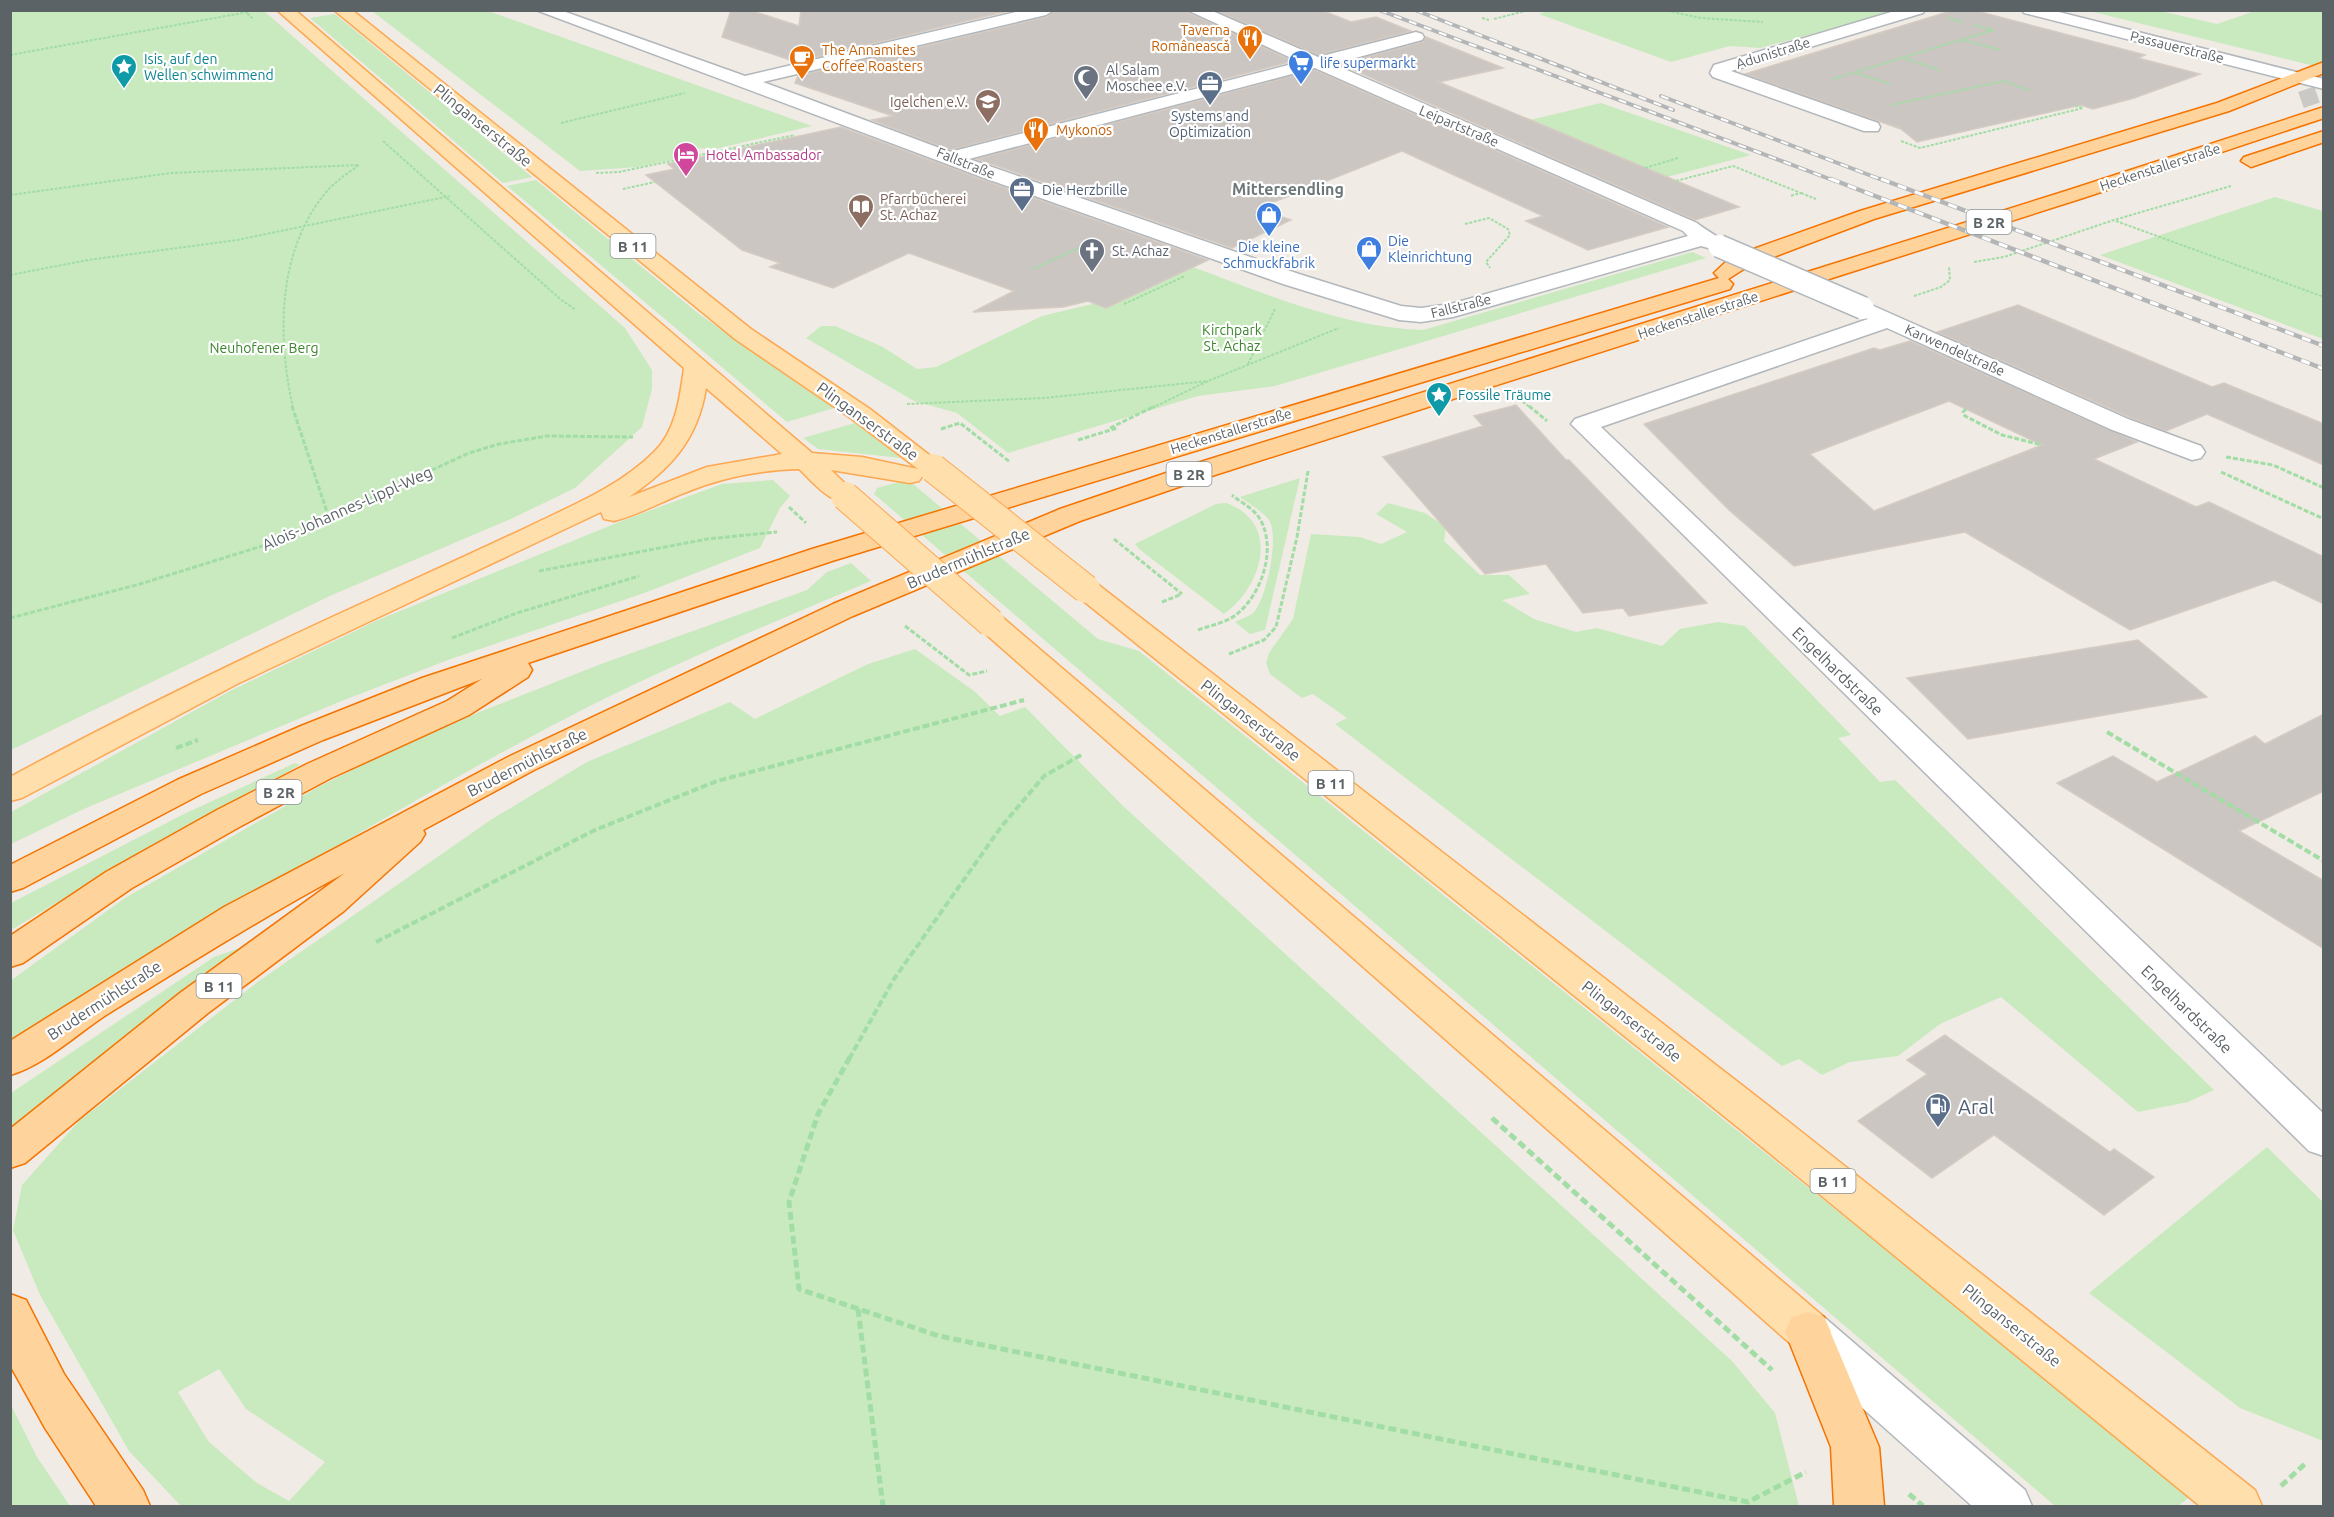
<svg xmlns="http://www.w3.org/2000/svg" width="2334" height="1517" viewBox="0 0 2334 1517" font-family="Ubuntu,sans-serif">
<rect width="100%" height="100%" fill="#f0ebe5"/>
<path fill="#c9eabf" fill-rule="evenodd" d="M11,10L264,11L625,328L652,370V389L642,427L575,488L513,518L332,595L11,750Z
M1551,10L1897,11L1760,48L1730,46L1671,62L1539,14Z
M372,11H488L812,126L715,149L691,148L688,156L639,167L580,171Z
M2089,11H2160L2217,24L2255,11H2323V68Z
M335,14L532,177L503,183L310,18Z
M1601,103L1751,155L1667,177L1530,120Z
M536,180L699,314L834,408L787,422L507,186Z
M2275,197L2323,211V339L2100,255Z
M1692,252L1706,258L1275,386L1198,396L1008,453L957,413L914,401L806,338L821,326H835L883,347L917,369L936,367L1042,316L1109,300L1187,265C1264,293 1340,327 1423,330Z
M855,423L901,458L818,449L803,438Z
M1300,478L1265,630L1250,634L1235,622C1240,619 1248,617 1252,614C1266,603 1280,535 1269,520C1262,511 1249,504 1240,497Z
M773,480L790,496L780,508L760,548L647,592L448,660L339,702L86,808L11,844V812L230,691L378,620L624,520L722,484Z
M899,482L912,483L1098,639L1139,651L2192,1495L2178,1506H2055L874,494L877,488Z
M1226,503C1282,523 1262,587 1224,614L1139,549L1135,544L1216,504Z
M1388,503L1425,513L1446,527L1444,541L1480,575H1509L1530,594L1502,600L1534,619L1576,632L1597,628L1662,646L1680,629L1718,622L1745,626L1851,735L1838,738L1880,782L1895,780L2214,1090L2188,1102L2138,1112L2001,997L1940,1024L1898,1056L1850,1062L1822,1075L1799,1059L1782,1066L1335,724L1347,718L1313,694L1302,698L1270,674L1266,663L1269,653L1293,619L1311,534L1360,537L1381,544L1407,532L1376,514Z
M851,563L871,581C776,621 680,661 588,707C389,809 199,929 11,1048L10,981L125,898L320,786L429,732L601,664L807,590L827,572Z
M915,649L974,691L1000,716L1025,707L1123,806L1732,1361L1775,1413L1799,1506H181L129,1451L40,1295L13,1230L22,1185L79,1121L259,981L492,819L587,762L730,702L755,719L868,664ZM219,1369L246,1409L325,1462L289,1501L257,1483L209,1442L178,1392Z
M295,763L300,765L122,864L11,930V903L184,814Z
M254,943L11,1130V1093L214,957Z
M2267,1147L2323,1202V1441L2240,1408L2089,1293Z
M10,1403L37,1457L70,1506H11Z"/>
<path fill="#cbc6c2" stroke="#d6cbc2" stroke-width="1.5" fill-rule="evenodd" d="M731,10H749L799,26L801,10H1012L796,62L722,37Z
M1056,10L1185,11L1293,61L950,150L872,120L893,116L795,83L798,76L1047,17Z
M1321,10L1351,22L1376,17L1411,31L1318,55L1217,11Z
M1954,10H1973L2145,55L2138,58L2200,74L2134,98L2093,109L2081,105L1917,142L1901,129L1745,74Z
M1426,37L1503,68L1439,82L1739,207L1695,220L1340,64L1423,42Z
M1315,70L1668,227L1588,250L1526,221L1543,216L1402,151L1256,209L1291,220L1232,248L977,159Z
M841,127L986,181L1208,260L1106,308L1088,301L1063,307L973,312L1014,291L909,253L833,288L770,267L780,263L742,250L646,175L674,169L668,164Z
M2018,305L2212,387L2224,383L2324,424V465L2207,414L2166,431L2129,417L1937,332Z
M1910,341L2137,442L2094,459L2196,507L2209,502L2324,557V604L2274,580L2130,630L1965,532L1794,566L1729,510L1644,424L1874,348L1880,350ZM1949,401L2042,445L1874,511L1810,454Z
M1516,405L1566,460H1569L1707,603L1629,616L1623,608L1583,613L1546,564L1485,574L1383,457L1483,426L1474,416Z
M2138,640L2207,697L1968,739L1907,678Z
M2324,714V791L2239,831L2324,881V949L2057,783L2113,756L2157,782L2255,736L2265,744Z
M1945,1035L2110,1152L2114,1149L2154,1177L2104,1215L1994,1135L1932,1178L1858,1121L1927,1074L1907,1060Z"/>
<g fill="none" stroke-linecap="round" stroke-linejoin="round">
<path stroke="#cbc9c6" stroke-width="17" stroke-dasharray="17 9" stroke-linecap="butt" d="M2301,100L2324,92"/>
<defs>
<path id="minor" d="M536,10H560L745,76L1024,10H1054L1046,15L763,82L950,152L1300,62L1187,10H1210L1318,57L1416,32L1422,34L1424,37L1422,40L1333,64L1697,223C1705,230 1722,238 1726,244L1722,248L1715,250L1701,246L1453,317L1421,322L1399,320L1283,284L987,179ZM1315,68L1683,231L1688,236L1451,304L1421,308L1401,306L1299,274L969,159Z
M1898,10H1925L1923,13L1731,71L1878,123L1880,127L1878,131H1864L1713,77L1710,73L1714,65Z
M1869,304L2128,419L2201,446L2205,452L2201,458L2192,460L2110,429L1887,328L1601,427L2324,1114V1156L2309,1151L1571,424L1575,419L1868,319L1858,311L1861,306Z"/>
<path id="tertiary" d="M2022,10H2051L2324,79V89L2024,13Z"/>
<path id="secondary" d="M1809,1313L1825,1318L2025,1490L2032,1506H1972L1793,1346L1786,1332L1793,1318Z"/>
<path id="primary" d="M277,10H295L812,453L862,457L918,469L852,419L735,339L334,10H352L751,329L870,409L946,468L942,474L933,476L921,471L923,475L919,481L910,483L831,470L858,496L855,502C832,507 815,484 799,469C759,470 720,478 684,493C661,502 638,515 614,521L604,519L601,512L239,683L22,798L10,801V777C134,710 261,649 389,591C439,568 488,546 538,522C578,503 622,484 654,452C676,431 680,397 684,368ZM706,388L782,454L707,467L629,497C671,469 698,439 706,388Z
M1086,580L1096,583L1770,1107L2255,1490L2262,1506H2200L1740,1129L1076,595L1071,589L1076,583Z
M991,614L1002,617L1824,1317L1831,1331L1824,1345L1808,1350L1792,1345L980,629L976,623L980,617Z"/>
<path id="trunk" d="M2324,62V73L2229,111L1874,219L1747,267L1728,279L1733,284L1730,289L832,561L528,663L532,670L528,677L469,715L331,778L241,826L132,888L23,963L10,967V936L106,872L217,810L307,764L447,701L482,679L323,740L201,794L23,888L10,892V865L177,780L301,726L422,678L812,549L1719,278L1714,273L1731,257L1860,211L2217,103Z
M2324,107V118L2083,198L1193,482L1080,521L853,616L534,770L423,830L425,834L420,842L344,911L208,1013L25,1163L10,1168V1129L180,993L345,873C263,917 185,966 106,1015C77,1034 43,1066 10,1075V1041L224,907L510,756L833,604L1060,509L1175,470L2069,190Z
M2324,131V142L2251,167L2241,161L2244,157Z
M10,1294L26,1300L64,1374L143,1490L150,1506H96L45,1428L10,1365Z
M1808,1312L1824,1317L1879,1447L1884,1506H1834L1831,1447L1785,1331L1792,1317Z"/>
</defs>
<use href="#minor" stroke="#b2b7bb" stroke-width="3"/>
<use href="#tertiary" stroke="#b2b7bb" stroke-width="3"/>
<use href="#secondary" stroke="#b1b7bb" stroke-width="3"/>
<use href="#primary" stroke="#fea751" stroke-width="3"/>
<use href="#trunk" stroke="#f57300" stroke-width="3"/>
<path stroke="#a1dda4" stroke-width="2" stroke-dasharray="3 1.5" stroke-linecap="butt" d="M244,10L253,19
M1663,10L1701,18L1763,22
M1482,18L1489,20
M1948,18L1963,22
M1494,19L1529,10
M1962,40L2001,50
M10,55L248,12
M1903,58L1940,70
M1856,73L1891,84
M1833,79L1993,30L1974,25
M1891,105L2004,81L2031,91
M561,123L685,93
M383,141L560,299L576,310
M1901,141L1920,148L2083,108L2076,106
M1645,168L1678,158
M596,173L619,172L795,135
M1676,181L1733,166L1801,193L1790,196
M623,189L655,182
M1801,193L1816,199
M10,195L171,173L358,165
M2116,221L2324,297
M1465,224L1489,218L1508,229L1510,235L1486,262L1490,268
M1974,262L2004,257L2114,220L2231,186
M1032,269L1091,243
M10,275L88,260L237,240L450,196
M1914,296L1941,287L1950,280L1949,267
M1124,304L1185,276
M1248,364L1275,309
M1523,402L1531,408
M907,404L1044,398L1208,381
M293,408C277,336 277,250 327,191C336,181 348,173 359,165
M1152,408L1208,381L1339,328"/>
<path stroke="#a1dda4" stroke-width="3" stroke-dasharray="5 2" stroke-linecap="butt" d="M292,406L329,518
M1529,406L1547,421
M1966,409L1963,412L1965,416L2002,435L2042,445
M1110,428L1155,406
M941,429L960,423L1010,462
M1078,440L1117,428
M2226,457L2273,465L2324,488
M2221,472L2324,519
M789,507L806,523
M1114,539L1182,594
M539,571L707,539L777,532
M1162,602L1182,594
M10,618L140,584L275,542L469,453L499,444L547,436L633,437
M905,626L969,675L987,671
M1198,630C1211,625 1226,623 1237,614C1263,593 1278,545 1258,516C1251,507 1240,502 1232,495
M452,638L517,613L639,576
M1229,654L1264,640L1276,627L1297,537L1308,471"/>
<path stroke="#a1dda4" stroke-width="4" stroke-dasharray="7 3" stroke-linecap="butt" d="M2107,732L2324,861
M176,748L198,740
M376,942L595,830L717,781L1024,700
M849,1059L894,979L1001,827L1044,776L1083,754"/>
<path stroke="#a1dda4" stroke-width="5" stroke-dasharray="8 4" stroke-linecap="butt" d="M850,1057L818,1114L789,1202L799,1289L939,1336L1748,1502L1806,1472
M1492,1118L1772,1370
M858,1309L883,1506
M2281,1486L2307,1462
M1909,1494L1923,1506"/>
<use href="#minor" fill="#fff" fill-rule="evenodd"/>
<use href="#tertiary" fill="#fff" fill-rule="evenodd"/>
<use href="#secondary" fill="#fff" fill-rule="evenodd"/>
<use href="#primary" fill="#ffdfab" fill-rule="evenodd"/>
<use href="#trunk" fill="#ffd49c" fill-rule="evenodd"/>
<defs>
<path id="rail-far1" d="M1379,10L1835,181
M1415,10L1673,110
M1661,96L1885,181"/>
<path id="rail" d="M1831,179L2324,369
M1881,179L2324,346"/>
</defs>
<use href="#rail-far1" stroke="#b4b5b6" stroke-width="4"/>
<use href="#rail" stroke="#b4b5b6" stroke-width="4.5"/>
<use href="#rail-far1" stroke="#fff" stroke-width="2" stroke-dasharray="8" stroke-linecap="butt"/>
<use href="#rail" stroke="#fff" stroke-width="3" stroke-dasharray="9" stroke-linecap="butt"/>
<defs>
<path id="minor-bridge" d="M1719,246L1863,308"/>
<path id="primary-bridge" d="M933,468L1086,589
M845,496L991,623"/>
</defs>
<use href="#minor-bridge" stroke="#b2b7bb" stroke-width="25" stroke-linecap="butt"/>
<use href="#primary-bridge" stroke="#fea751" stroke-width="30" stroke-linecap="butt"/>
<use href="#minor-bridge" stroke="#fff" stroke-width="22"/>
<use href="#primary-bridge" stroke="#ffdfab" stroke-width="28"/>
</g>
<defs>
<symbol id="restaurant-pin" viewBox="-11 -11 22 30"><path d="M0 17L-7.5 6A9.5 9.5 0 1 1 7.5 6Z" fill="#e8710a" stroke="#fff"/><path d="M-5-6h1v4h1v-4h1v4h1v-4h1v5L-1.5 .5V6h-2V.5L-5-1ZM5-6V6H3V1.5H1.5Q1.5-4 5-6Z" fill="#fff"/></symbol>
<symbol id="cafe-pin" viewBox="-11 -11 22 30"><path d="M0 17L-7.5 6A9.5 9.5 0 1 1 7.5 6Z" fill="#e8710a" stroke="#fff"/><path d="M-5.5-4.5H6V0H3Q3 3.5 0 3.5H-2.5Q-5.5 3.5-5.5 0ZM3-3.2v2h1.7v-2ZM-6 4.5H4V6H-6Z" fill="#fff"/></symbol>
<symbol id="supermarket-pin" viewBox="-11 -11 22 30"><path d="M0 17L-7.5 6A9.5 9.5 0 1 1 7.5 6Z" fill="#3f7fe0" stroke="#fff"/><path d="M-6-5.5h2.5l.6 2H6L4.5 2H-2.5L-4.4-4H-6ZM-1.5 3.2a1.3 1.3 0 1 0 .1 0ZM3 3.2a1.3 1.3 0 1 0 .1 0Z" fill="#fff"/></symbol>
<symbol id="sight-pin" viewBox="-11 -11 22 30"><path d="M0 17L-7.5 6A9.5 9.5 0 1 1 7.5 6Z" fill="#0f9aa8" stroke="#fff"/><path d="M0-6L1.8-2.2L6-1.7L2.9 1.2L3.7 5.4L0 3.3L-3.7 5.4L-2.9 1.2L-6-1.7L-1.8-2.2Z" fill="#fff"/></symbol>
<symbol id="mosque-pin" viewBox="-11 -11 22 30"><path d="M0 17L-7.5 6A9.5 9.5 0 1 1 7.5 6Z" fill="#6b7280" stroke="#fff"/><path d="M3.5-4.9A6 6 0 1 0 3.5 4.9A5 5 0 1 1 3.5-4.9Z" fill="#fff"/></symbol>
<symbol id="office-pin" viewBox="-11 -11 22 30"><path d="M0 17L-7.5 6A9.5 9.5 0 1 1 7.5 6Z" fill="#5c6f8a" stroke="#fff"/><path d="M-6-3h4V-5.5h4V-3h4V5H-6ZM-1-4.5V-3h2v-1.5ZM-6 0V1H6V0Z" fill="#fff"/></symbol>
<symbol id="school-pin" viewBox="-11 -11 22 30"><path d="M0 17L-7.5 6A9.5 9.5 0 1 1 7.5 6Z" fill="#8d6e63" stroke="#fff"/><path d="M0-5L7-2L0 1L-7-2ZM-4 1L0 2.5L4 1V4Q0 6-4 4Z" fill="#fff"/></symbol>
<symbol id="hotel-pin" viewBox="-11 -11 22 30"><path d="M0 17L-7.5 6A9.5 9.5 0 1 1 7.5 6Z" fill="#d1479c" stroke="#fff"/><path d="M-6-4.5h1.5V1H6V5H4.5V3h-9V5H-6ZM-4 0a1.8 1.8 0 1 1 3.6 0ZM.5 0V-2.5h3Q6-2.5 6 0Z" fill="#fff"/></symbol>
<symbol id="library-pin" viewBox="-11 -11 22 30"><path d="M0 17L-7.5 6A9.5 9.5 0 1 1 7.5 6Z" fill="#8d6e63" stroke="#fff"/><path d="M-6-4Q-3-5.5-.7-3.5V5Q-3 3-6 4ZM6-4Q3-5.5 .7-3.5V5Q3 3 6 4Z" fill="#fff"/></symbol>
<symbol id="shop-pin" viewBox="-11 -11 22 30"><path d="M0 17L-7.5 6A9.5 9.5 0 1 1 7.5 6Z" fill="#3f7fe0" stroke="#fff"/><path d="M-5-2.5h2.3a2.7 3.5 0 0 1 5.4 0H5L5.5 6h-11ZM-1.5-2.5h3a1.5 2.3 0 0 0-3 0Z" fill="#fff"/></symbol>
<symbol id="church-pin" viewBox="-11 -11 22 30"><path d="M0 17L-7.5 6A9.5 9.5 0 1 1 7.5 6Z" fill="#6b7280" stroke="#fff"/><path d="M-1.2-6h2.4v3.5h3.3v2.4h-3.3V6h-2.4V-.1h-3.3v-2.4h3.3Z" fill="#fff"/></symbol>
<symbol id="fuel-pin" viewBox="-11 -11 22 30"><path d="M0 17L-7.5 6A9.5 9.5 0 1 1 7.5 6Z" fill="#5c6f8a" stroke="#fff"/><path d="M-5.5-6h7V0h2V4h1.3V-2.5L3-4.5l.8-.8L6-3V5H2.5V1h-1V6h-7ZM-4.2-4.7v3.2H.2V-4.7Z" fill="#fff"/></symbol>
</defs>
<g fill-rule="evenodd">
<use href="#restaurant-pin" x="1235" y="23" width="30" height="40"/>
<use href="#cafe-pin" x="787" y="43" width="30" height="40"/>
<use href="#supermarket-pin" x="1286" y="48" width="30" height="40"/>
<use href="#sight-pin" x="109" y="52" width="30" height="40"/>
<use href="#mosque-pin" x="1071" y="63" width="30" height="40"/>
<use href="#office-pin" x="1195" y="69" width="30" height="40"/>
<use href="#school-pin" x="973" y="87" width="30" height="40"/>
<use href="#restaurant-pin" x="1021" y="115" width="30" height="40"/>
<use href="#hotel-pin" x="671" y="140" width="30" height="40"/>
<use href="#office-pin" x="1007" y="175" width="30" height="40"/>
<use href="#library-pin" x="846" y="192" width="30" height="40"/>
<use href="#shop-pin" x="1254" y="200" width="30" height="40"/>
<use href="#shop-pin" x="1354" y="234" width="30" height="40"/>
<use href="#church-pin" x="1077" y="236" width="30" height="40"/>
<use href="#sight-pin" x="1424" y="380" width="30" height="40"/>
<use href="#fuel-pin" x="1923" y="1091" width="30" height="40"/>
</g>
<g text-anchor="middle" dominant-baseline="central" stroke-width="4.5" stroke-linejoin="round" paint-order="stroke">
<g font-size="14" fill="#c56008" stroke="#fff" text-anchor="start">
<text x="1230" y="30" text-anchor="end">Taverna<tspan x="1230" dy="16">Româneascǎ</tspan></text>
<text x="822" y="50">The Annamites<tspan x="822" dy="16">Coffee Roasters</tspan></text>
<text x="1056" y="130">Mykonos</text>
</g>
<g font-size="14" fill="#5c6367" stroke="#fff">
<text transform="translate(2177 47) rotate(14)">Passauerstraße</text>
<text transform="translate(1773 53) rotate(-17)">Adunistraße</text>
<text transform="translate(1459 126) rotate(23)">Leipartstraße</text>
<text transform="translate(966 163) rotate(22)">Fallstraße</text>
<text transform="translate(2160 167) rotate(-18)">Heckenstallerstraße</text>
<text transform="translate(1461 306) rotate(-14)">Fallstraße</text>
<text transform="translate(1698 315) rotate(-18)">Heckenstallerstraße</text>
<text transform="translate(1955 350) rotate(24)">Karwendelstraße</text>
<text transform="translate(1231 431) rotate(-17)">Heckenstallerstraße</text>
</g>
<g font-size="14" fill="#0d838f" stroke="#fff" text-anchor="start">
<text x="144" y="59">Isis, auf den<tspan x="144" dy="16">Wellen schwimmend</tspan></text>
<text x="1458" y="395">Fossile Träume</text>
</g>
<g font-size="14" fill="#366cbe" stroke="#fff" text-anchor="start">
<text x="1320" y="63">life supermarkt</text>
<text x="1388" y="241">Die<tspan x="1388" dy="16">Kleinrichtung</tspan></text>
<text x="1269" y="247" text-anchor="middle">Die kleine<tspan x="1269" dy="16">Schmuckfabrik</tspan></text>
</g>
<g font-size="14" fill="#5b616d" stroke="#fff" text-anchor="start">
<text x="1106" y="70">Al Salam<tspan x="1106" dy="16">Moschee e.V.</tspan></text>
<text x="1112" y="251">St. Achaz</text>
</g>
<g font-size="14" fill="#785e54" stroke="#fff" text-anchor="end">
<text x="968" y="102">Igelchen e.V.</text>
<text x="880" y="199" text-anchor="start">Pfarrbücherei<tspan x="880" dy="16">St. Achaz</tspan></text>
</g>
<g font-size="14" fill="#4e5e75" stroke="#fff">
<text x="1210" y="116">Systems and<tspan x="1210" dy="16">Optimization</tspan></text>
<text x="1042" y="190" text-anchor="start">Die Herzbrille</text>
</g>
<g font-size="14" fill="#b23c85" stroke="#fff" text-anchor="start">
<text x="706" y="155">Hotel Ambassador</text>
</g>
<g font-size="14" fill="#3c852d" stroke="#fff">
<text x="1232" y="330">Kirchpark<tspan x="1232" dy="16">St. Achaz</tspan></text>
<text x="264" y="348">Neuhofener Berg</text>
</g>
<g fill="#fff" stroke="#8d9295" stroke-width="1.5">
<rect x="1966.5" y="210" width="45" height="24" rx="4.5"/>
<rect x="610.5" y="234" width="45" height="24" rx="4.5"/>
<rect x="1166.5" y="462" width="45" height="24" rx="4.5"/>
<rect x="1308.5" y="771" width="45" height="24" rx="4.5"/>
<rect x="256.5" y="780" width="45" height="24" rx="4.5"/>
<rect x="196.5" y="974" width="45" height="24" rx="4.5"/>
<rect x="1810.5" y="1169" width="45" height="24" rx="4.5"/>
</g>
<g font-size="15" font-weight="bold" fill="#5c6367">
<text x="1989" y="222">B 2R</text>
<text x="633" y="246">B 11</text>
<text x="1189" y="474">B 2R</text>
<text x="1331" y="783">B 11</text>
<text x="279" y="792">B 2R</text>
<text x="219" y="986">B 11</text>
<text x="1833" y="1181">B 11</text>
</g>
<g font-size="16" fill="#5c6367" stroke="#fff">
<text transform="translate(483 125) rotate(39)">Plinganserstraße</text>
<text transform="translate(868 421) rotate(36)">Plinganserstraße</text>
<text transform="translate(347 508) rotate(-24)">Alois-Johannes-Lippl-Weg</text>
<text transform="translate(968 558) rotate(-23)">Brudermühlstraße</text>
<text transform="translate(1838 671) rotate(44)">Engelhardstraße</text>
<text transform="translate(1251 720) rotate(38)">Plinganserstraße</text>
<text transform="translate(527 762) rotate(-27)">Brudermühlstraße</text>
<text transform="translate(104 1000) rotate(-33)">Brudermühlstraße</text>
<text transform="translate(2187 1009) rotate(44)">Engelhardstraße</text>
<text transform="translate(1632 1021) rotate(38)">Plinganserstraße</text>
<text transform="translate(2012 1325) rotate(39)">Plinganserstraße</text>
</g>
<g font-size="16" font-weight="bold" fill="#6d7679" stroke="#fff">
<text x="1288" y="189">Mittersendling</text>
</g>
<g font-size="20" fill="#4e5e75" stroke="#fff" text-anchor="start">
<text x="1958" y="1106">Aral</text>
</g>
</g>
<rect width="2334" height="1517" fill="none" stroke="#5c6367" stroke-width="24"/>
</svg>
